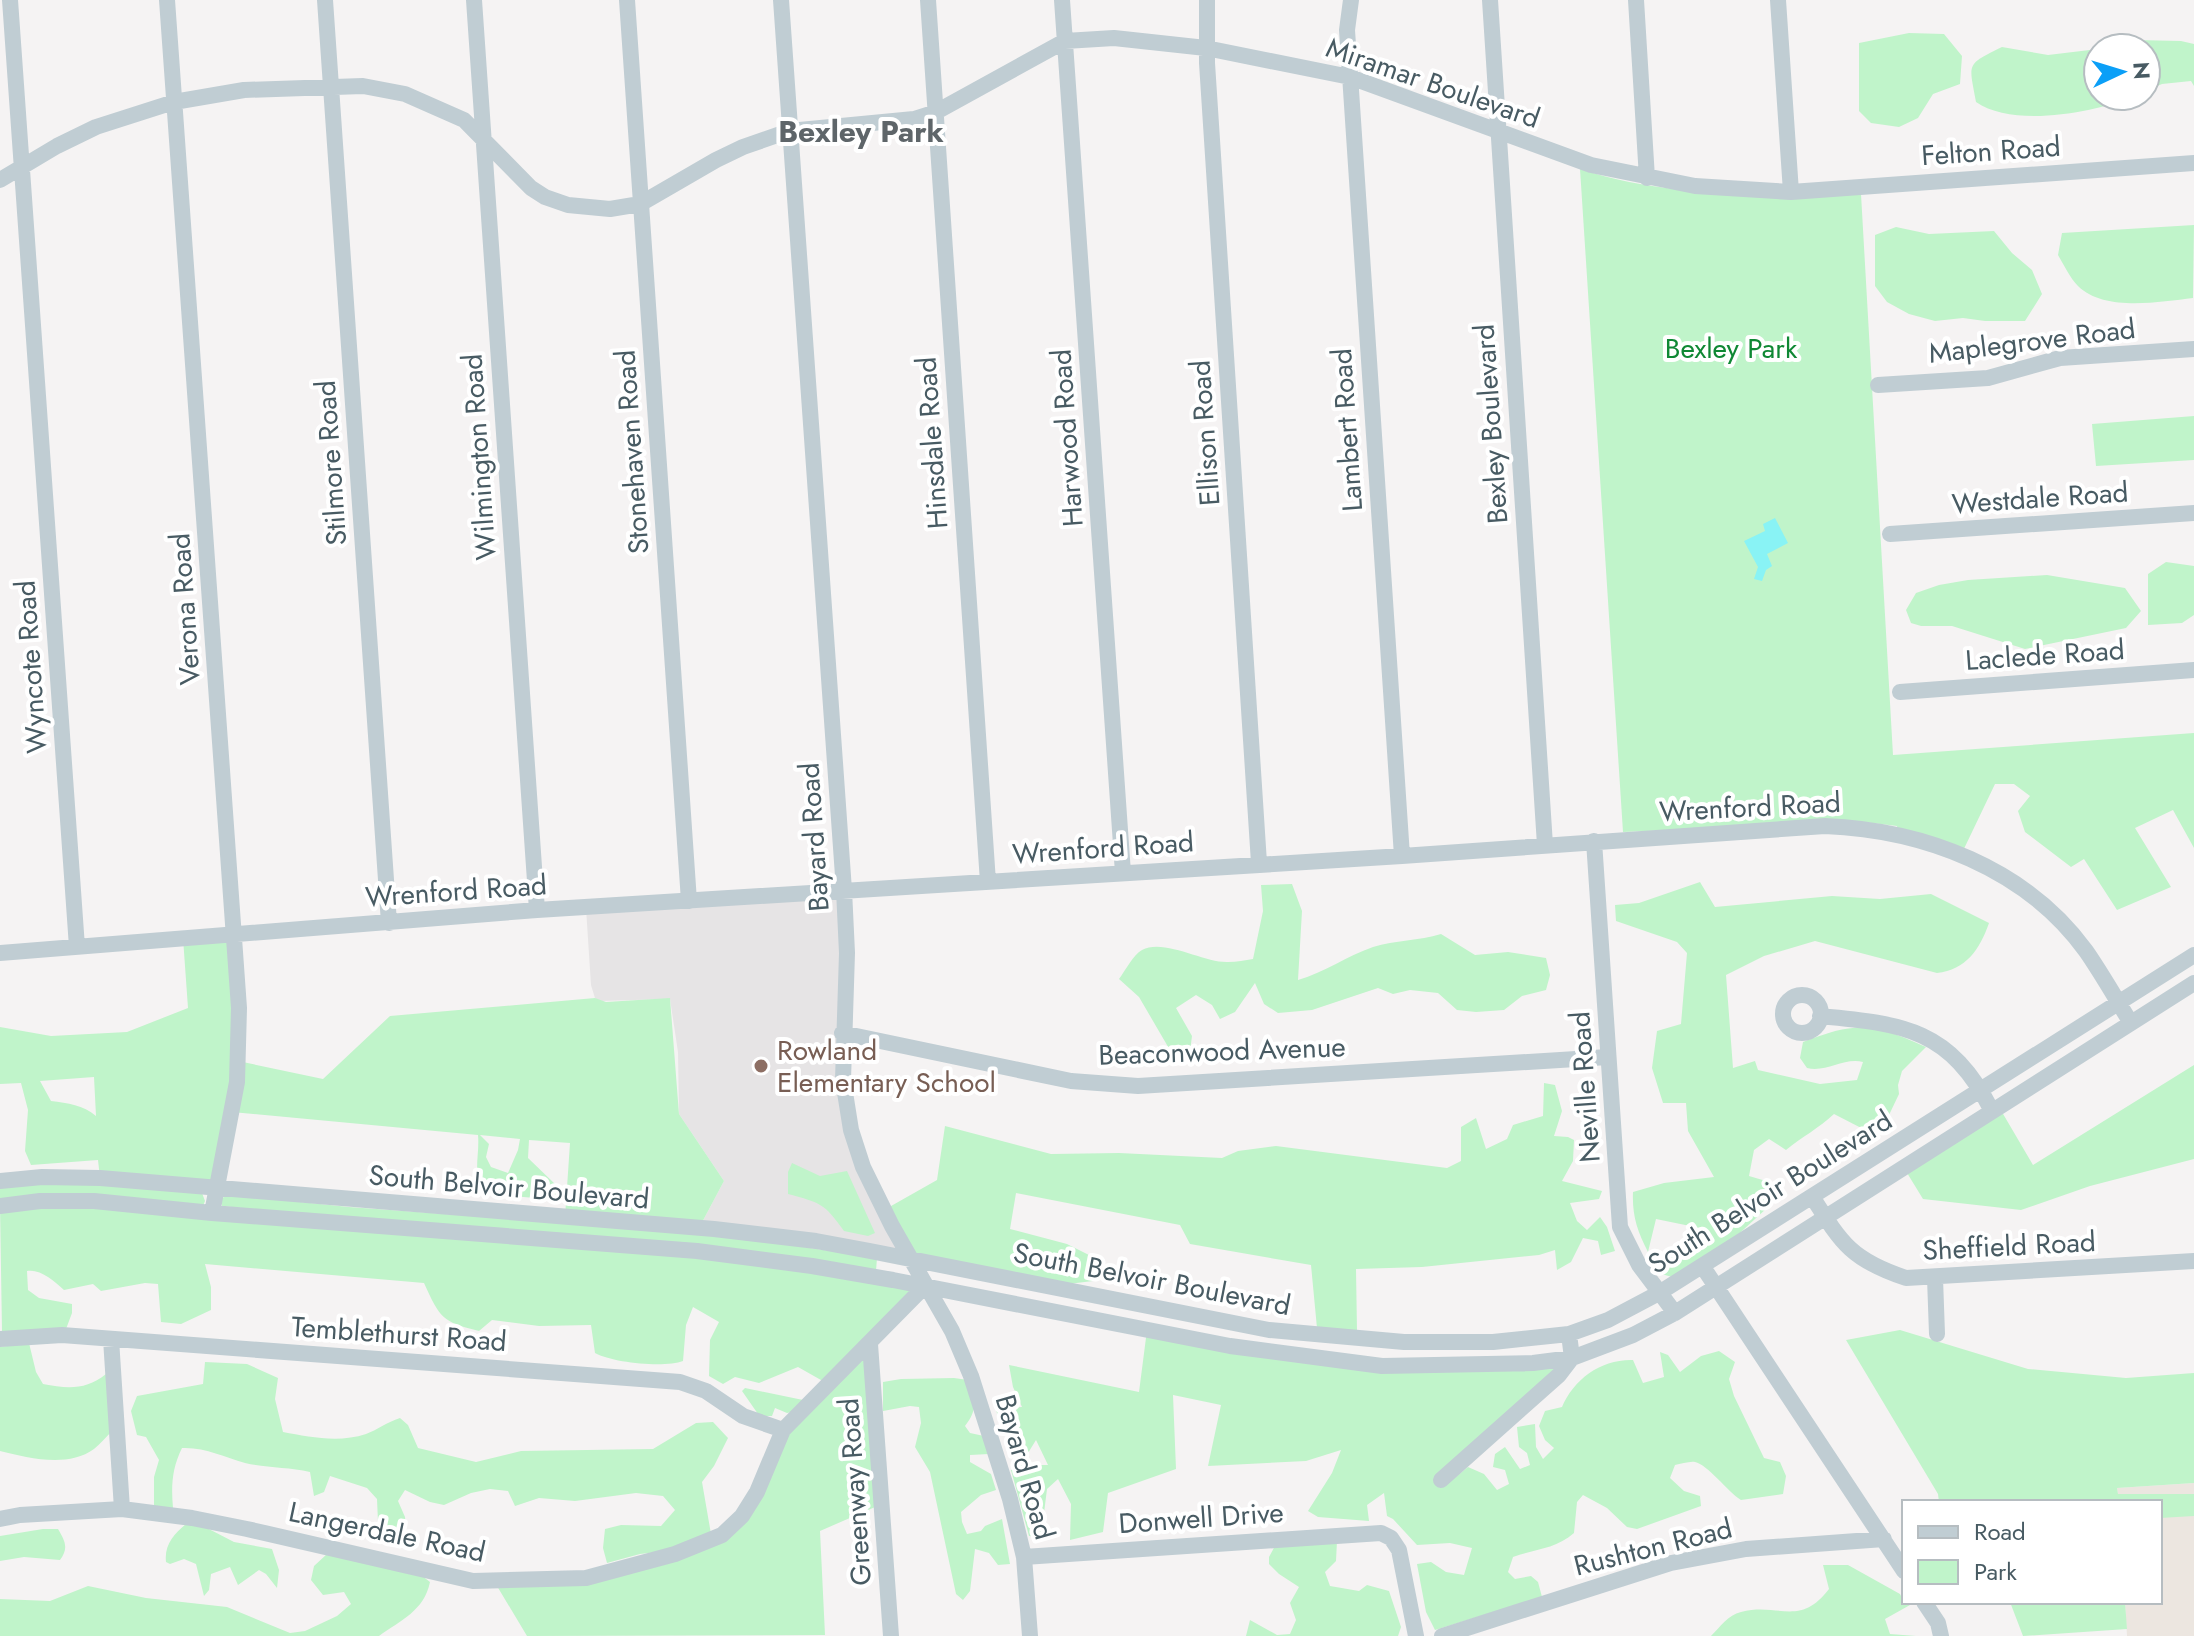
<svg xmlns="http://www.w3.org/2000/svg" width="2194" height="1636" viewBox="0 0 2194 1636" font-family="Jost,sans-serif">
<rect width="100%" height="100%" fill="#f5f3f3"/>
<path fill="#ece6e0" d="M2194,1483V1636H2127L2125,1602H2160V1502H2119L2117,1488Z"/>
<path fill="#e6e4e5" d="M844,890L851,1130L911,1260L699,1228L724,1181L679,1114L678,1052L670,999L599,1001L595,998L591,985L586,908Z"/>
<path fill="#c0f4ca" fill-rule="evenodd" d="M1909,33L1944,34L1962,56L1960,84L1933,94L1918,118L1899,127L1871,123L1859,111V43Z
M2135,40L2181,41L2194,44V86L2191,81L2162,84L2146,91V48H2104Z
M2002,47L2048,55L2098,49V96H2134C2094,113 2013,128 1976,102C1969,63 1965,65 2002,47Z
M1580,169C1671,199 1766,194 1861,194L1893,755L2194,733V848L2173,810L2135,828L2171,887L2117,910L2084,859L2071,867L2025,832L2018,811L2030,796L2014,784H1995L1961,855L1898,834L1897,826L1864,822L1623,832Z
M2194,225L2193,298C2159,302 2104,312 2078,286C2070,278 2064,265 2058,255L2062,233Z
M1896,227L1929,234L1994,231L2012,253L2032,270L2042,294L2025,321H1985L1963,318L1935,321L1909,314L1887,302L1875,286V235Z
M2194,416V460L2096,466L2092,424Z
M2166,562L2194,566V615L2182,623L2148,625V574Z
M2047,575L2125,588L2141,611L2126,628L2025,649L1952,626H1921L1911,623L1906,610L1916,593L1939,585L1968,580Z
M1700,882L1715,907L1832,896L1880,899L1931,894L1989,923C1980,949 1966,970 1937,973L1815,941L1764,956L1726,975L1733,1068L1755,1061L1758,1070L1820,1084L1857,1080L1863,1062C1844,1057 1826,1073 1807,1068L1800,1058L1803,1042C1857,1021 1873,1023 1926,1047L1902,1071L1898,1085L1899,1094L1889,1115L1881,1127L1869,1132L1834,1114C1819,1128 1802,1137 1786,1150L1769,1139L1754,1150L1749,1176L1766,1181L1781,1195L1730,1242L1675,1278L1652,1271L1658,1257H1681L1695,1227L1656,1219L1648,1252C1637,1231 1632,1215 1633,1192L1664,1183L1714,1177L1688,1131L1686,1103H1663L1652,1068L1657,1031L1681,1024L1687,953L1677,942L1616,921L1615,905L1639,903Z
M1292,884L1302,911L1298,980C1325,972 1347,956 1373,947C1395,940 1419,941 1441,934L1475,955L1508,952L1546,958L1550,975L1546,990L1522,996L1504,1010L1476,1012L1457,1010L1438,993L1410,990L1393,994L1378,988L1312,1010L1278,1013L1264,1004L1255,983L1235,1012L1220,1019L1212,1005L1196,995L1176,1008L1192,1036L1189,1059L1174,1057L1139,997L1119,979C1125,971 1133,955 1142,950C1164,938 1204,963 1228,962C1237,962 1245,960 1253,959L1263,911L1261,885Z
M234,934L238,1061L323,1079L390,1016L595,998L606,1002L670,998L679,1114L724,1181L699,1228L565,1217L570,1143L529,1140L528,1158L555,1184L560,1200L486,1194C471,1177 480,1156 478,1135L232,1112L219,1187L100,1178L98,1160L31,1165L25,1151L28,1110L21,1083L0,1084V1027L51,1036L127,1032L188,1008L183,938ZM94,1077L96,1116C83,1105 68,1103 51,1101L40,1081ZM480,1135L520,1139L518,1150L508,1173L491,1167L486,1157L489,1144Z
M2194,1065V1159L2090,1186L2021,1210L1923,1199L1904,1168L1999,1107L2033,1165Z
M1544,1083L1555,1085L1562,1111L1554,1136L1568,1137L1574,1140L1573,1161L1562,1181L1602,1191L1599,1199L1570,1203L1577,1221L1587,1230L1600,1217L1607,1227L1615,1251L1601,1255L1598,1241L1583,1238L1571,1262L1557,1270L1555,1250L1539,1255L1422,1267L1356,1269L1357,1331L1317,1328L1311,1265L1190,1244L1180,1225L1016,1193L1010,1229L1067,1244L1089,1255L1093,1281L1068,1284L911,1260L884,1210L937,1180L945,1126L1051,1154L1119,1153L1222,1158L1238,1151L1276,1146L1447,1168L1461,1161V1127L1476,1118L1486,1149L1507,1139L1513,1125L1543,1116Z
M792,1163L820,1176L847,1171L875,1233L868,1236L844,1231C824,1203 821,1203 788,1194V1172Z
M15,1183L83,1184L202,1193L205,1201L203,1206L0,1200V1186Z
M232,1195L349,1207L717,1234L877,1258L876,1271L222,1206L221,1198Z
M40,1201L646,1246L925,1286L870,1344L882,1504L820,1531L825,1635L527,1636L494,1581L586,1578L675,1554L742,1516L783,1430L828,1384L798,1367L759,1383L735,1377L723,1384L709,1376L710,1340L719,1322L693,1307L686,1325L683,1361C665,1368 613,1363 595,1353L591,1325L539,1326L492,1320L479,1331C442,1322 440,1318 424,1283L205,1264L211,1287V1310L181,1324L161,1322L158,1284L145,1283L101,1291L93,1284L64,1290C54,1281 41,1269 27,1271L28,1290L39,1298L72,1304V1313L66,1329L2,1332L0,1206Z
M1147,1330L1382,1366L1572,1358L1452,1480L1468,1467L1484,1474L1497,1490L1509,1484L1505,1470L1493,1467L1495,1454L1505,1447L1520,1469L1530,1465L1527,1453L1519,1447L1517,1427L1535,1424L1536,1447L1543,1459L1554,1448L1545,1440L1539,1426L1545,1411L1562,1407C1574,1379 1601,1359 1633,1360L1643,1383L1664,1377L1660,1352L1668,1355L1680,1372L1701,1356L1719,1351L1735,1362L1729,1379L1734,1396L1764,1458L1780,1462L1786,1476L1783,1494L1741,1500C1728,1492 1707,1464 1695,1462C1690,1461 1681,1464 1675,1465L1670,1478L1684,1491L1700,1496L1701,1506L1637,1529L1627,1527L1607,1508L1583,1495L1577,1502L1574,1533C1556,1549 1535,1549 1513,1557L1508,1572L1515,1579L1531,1576L1538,1582L1542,1597L1435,1630L1426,1612L1417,1564L1431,1562L1446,1572L1464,1575L1472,1548L1450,1543L1417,1545L1393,1519L1387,1516L1384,1493L1367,1505L1369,1521L1318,1517L1308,1511L1332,1473L1341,1450L1306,1461L1208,1466L1221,1405L1173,1395L1176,1469L1108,1493L1103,1532L1070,1540L1071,1504L1058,1479L1047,1489L1041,1537L1029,1536L1011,1470L1022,1465H1048L1036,1440L1028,1453L1016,1459L995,1408L1022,1407L1013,1387L1009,1365L1139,1392Z
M1900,1330L2028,1369L2126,1378L2194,1373V1483L2117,1488L2118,1494H2194V1516L2160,1518V1502H1939L1938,1494L1846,1340Z
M29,1343L36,1372L43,1384C68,1389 86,1390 106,1374L112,1431C106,1437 100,1444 94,1449C68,1468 28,1458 0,1451V1347Z
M205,1362L247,1364L278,1378L275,1399L283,1432C309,1437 339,1443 366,1434C377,1430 387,1422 400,1418L408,1425L418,1448L476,1462L521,1451L653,1449L696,1423L713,1422L728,1438L714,1466L702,1482L711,1534L666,1551L640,1554L607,1563L603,1548L605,1529L621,1525L661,1526L675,1510L663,1496L636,1493L575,1501L539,1498L515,1506L508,1491L490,1489L471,1493L444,1505L430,1502L405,1490L398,1501L405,1517L406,1528L387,1530L378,1522L377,1499L367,1488L330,1476L324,1492L314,1496L310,1472C288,1467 266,1468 245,1463C224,1457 205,1447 182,1448C172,1468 171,1486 173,1508L154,1506V1477L159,1460L146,1437L137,1435L131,1411L137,1396L203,1384Z
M954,1378L968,1380C974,1401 979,1408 965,1426L970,1433L984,1436L989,1454L970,1455V1462L991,1474L996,1490L981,1495L961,1512L962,1522L967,1534L981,1531L985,1526L1002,1519L1010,1564L998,1565L989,1553L975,1549L970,1591L963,1600L956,1594L930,1472L915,1447L921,1423L919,1407L910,1406L883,1411V1382L901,1379Z
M745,1388L803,1400L792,1412L787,1413L775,1408L772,1416H762L758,1414L742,1391Z
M186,1524L205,1527L234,1542L272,1549L279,1570L277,1588L266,1574L259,1570L238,1585L230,1567L211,1574L209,1590L204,1596L196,1564L184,1559L170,1564L166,1562C164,1545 174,1534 186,1524Z
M43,1529H58C65,1541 69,1548 60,1560L24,1557L0,1561V1536Z
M1337,1541L1336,1561L1325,1572L1330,1586L1359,1591L1367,1585L1389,1591L1401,1627L1398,1636H1246L1250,1620L1277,1635L1290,1634L1296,1620L1290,1603L1299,1587L1279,1574L1269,1564V1557L1276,1544Z
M327,1554L421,1575L430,1582C424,1611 401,1620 379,1636H0V1599L50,1601L88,1586L146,1598L227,1607L290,1633L305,1631L337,1616L351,1604L344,1592L323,1595L311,1580L314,1566Z
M1823,1565H1848L1900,1594L1904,1602L1910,1605L1885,1619L1890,1634L1916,1636H1711C1720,1627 1728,1615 1741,1612C1779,1602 1799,1628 1829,1589Z
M2010,1602H2125L2127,1629L2023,1636Z"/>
<path fill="#89f3f5" d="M1775,518L1788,543L1767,554L1772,566L1766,570L1762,581L1754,579L1758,567L1744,541L1765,531L1763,524Z"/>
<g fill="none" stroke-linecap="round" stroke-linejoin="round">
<path stroke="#c0cdd3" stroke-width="16" d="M10,0L77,947
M167,0L239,1008L237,1082L212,1213
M325,0L389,923
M474,0L537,910
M627,0L689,901
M781,0L844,890L847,953L843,1080L851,1130L863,1167L892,1226L952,1331L971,1376L1010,1499L1024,1557L1030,1636
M928,0L988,882
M1062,0L1123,873
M1207,0V63L1259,863
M1351,0L1347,30L1402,856
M1490,0L1545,845
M1636,0L1647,178
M1778,0L1791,192
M0,180L57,146L96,127L174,102L244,90L363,86L405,94L464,120L531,188L545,197L568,205L610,209L640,204L716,160L743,147L789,131L914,119L936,112L1065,41L1114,38L1206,48L1350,77L1591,165L1695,186L1791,192L2194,163
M1878,385L1988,378L2060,358L2194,349
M1890,534L2194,513
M1900,692L2194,670
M1594,841L1620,1227L1639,1265L1675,1313
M0,953L537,910L1402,856L1825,826C1924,830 2026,868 2086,951C2102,974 2116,999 2131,1023
M1783 1014a19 19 0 1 1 38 0a19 19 0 1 1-38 0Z
M1820,1016C1905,1024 1950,1029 1992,1111
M842,1033L1071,1081L1138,1086L1608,1057
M0,1181L42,1177L100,1178L714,1229L816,1241L870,1251L1269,1330L1404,1342H1493L1569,1334L1608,1320L1659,1293L2194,955
M1813,1198C1842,1244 1852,1260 1906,1278L2194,1261
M0,1206L40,1201H94L212,1213L697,1251L812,1266L893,1280L1230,1346L1382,1366L1533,1363L1572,1358L1633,1335L1675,1313L2194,983
M1703,1267L1904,1571
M1935,1278L1937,1334
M0,1339L62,1335L680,1382L706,1391L743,1416L783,1430
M111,1339L122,1509
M870,1344L891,1636
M1441,1480L1559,1375L1572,1358L1569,1334
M0,1519L20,1515L122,1509L192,1518L247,1529L473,1581L586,1578L675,1554L722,1535L742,1516L757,1492L783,1430L925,1286
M1024,1557L1381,1533L1391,1538L1399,1550L1416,1636
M1924,1602L1938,1623L1941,1636
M1442,1636L1671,1563L1746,1549L1884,1539"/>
</g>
<circle fill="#8d6e63" stroke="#fff" stroke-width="3" cx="761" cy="1066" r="8"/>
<g text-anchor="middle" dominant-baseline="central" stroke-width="8" stroke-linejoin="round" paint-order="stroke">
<g font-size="28" fill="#485b63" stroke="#fff">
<text transform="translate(1433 83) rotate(19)">Miramar Boulevard</text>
<text transform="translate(1991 151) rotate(-4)">Felton Road</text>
<text transform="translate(2032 341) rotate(-7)">Maplegrove Road</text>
<text transform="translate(1491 424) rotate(-94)">Bexley Boulevard</text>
<text transform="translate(1347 430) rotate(-94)">Lambert Road</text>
<text transform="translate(1205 433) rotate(-94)">Ellison Road</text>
<text transform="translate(1067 438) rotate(-94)">Harwood Road</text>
<text transform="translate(932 443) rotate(-94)">Hinsdale Road</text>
<text transform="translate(632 452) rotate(-94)">Stonehaven Road</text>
<text transform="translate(479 457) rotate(-94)">Wilmington Road</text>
<text transform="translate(331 463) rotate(-94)">Stilmore Road</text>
<text transform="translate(2040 498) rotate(-4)">Westdale Road</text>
<text transform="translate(185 609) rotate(-94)">Verona Road</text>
<text transform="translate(2045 655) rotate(-4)">Laclede Road</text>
<text transform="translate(31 667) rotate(-94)">Wyncote Road</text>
<text transform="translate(1750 807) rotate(-3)">Wrenford Road</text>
<text transform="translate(814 837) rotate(-94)">Bayard Road</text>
<text transform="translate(1103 848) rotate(-4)">Wrenford Road</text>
<text transform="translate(456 891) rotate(-4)">Wrenford Road</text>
<text transform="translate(1222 1051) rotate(-2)">Beaconwood Avenue</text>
<text transform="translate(1585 1087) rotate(-94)">Neville Road</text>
<text transform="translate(509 1187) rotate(5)">South Belvoir Boulevard</text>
<text transform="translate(1770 1192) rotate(-32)">South Belvoir Boulevard</text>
<text transform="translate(2009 1246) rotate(-3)">Sheffield Road</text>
<text transform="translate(1152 1279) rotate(11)">South Belvoir Boulevard</text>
<text transform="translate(399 1334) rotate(4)">Temblethurst Road</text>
<text transform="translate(1025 1467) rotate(74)">Bayard Road</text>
<text transform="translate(855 1492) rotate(-94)">Greenway Road</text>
<text transform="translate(1201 1518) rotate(-4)">Donwell Drive</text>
<text transform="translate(387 1532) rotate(12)">Langerdale Road</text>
<text transform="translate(1653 1547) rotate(-14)">Rushton Road</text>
</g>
<g font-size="28" fill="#0f8834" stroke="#fff">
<text x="1731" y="348">Bexley Park</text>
</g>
<g font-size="28" fill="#785e54" stroke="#fff" text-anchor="start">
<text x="777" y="1050">Rowland<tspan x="777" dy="32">Elementary School</tspan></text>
</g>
<g font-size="30" font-weight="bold" fill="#5e6569" stroke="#fff">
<text x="861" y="131">Bexley Park</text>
</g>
</g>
<rect x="1902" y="1500" width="260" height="104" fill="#ffffff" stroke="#b6bdc1" stroke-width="2"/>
<rect x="1918" y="1526" width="40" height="12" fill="#c0cdd3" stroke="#b6bdc1" stroke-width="2"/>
<text x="1974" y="1540" font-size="24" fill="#485b63">Road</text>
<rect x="1918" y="1560" width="40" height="24" fill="#c0f4ca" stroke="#b6bdc1" stroke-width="2"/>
<text x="1974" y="1580" font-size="24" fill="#485b63">Park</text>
<g transform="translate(2122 72) rotate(86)"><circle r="38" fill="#ffffff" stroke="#b6bdc1" stroke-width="2"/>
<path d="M0-6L14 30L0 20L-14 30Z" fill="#0b9ff7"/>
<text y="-12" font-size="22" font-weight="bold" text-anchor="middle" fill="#485b63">N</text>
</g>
</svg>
